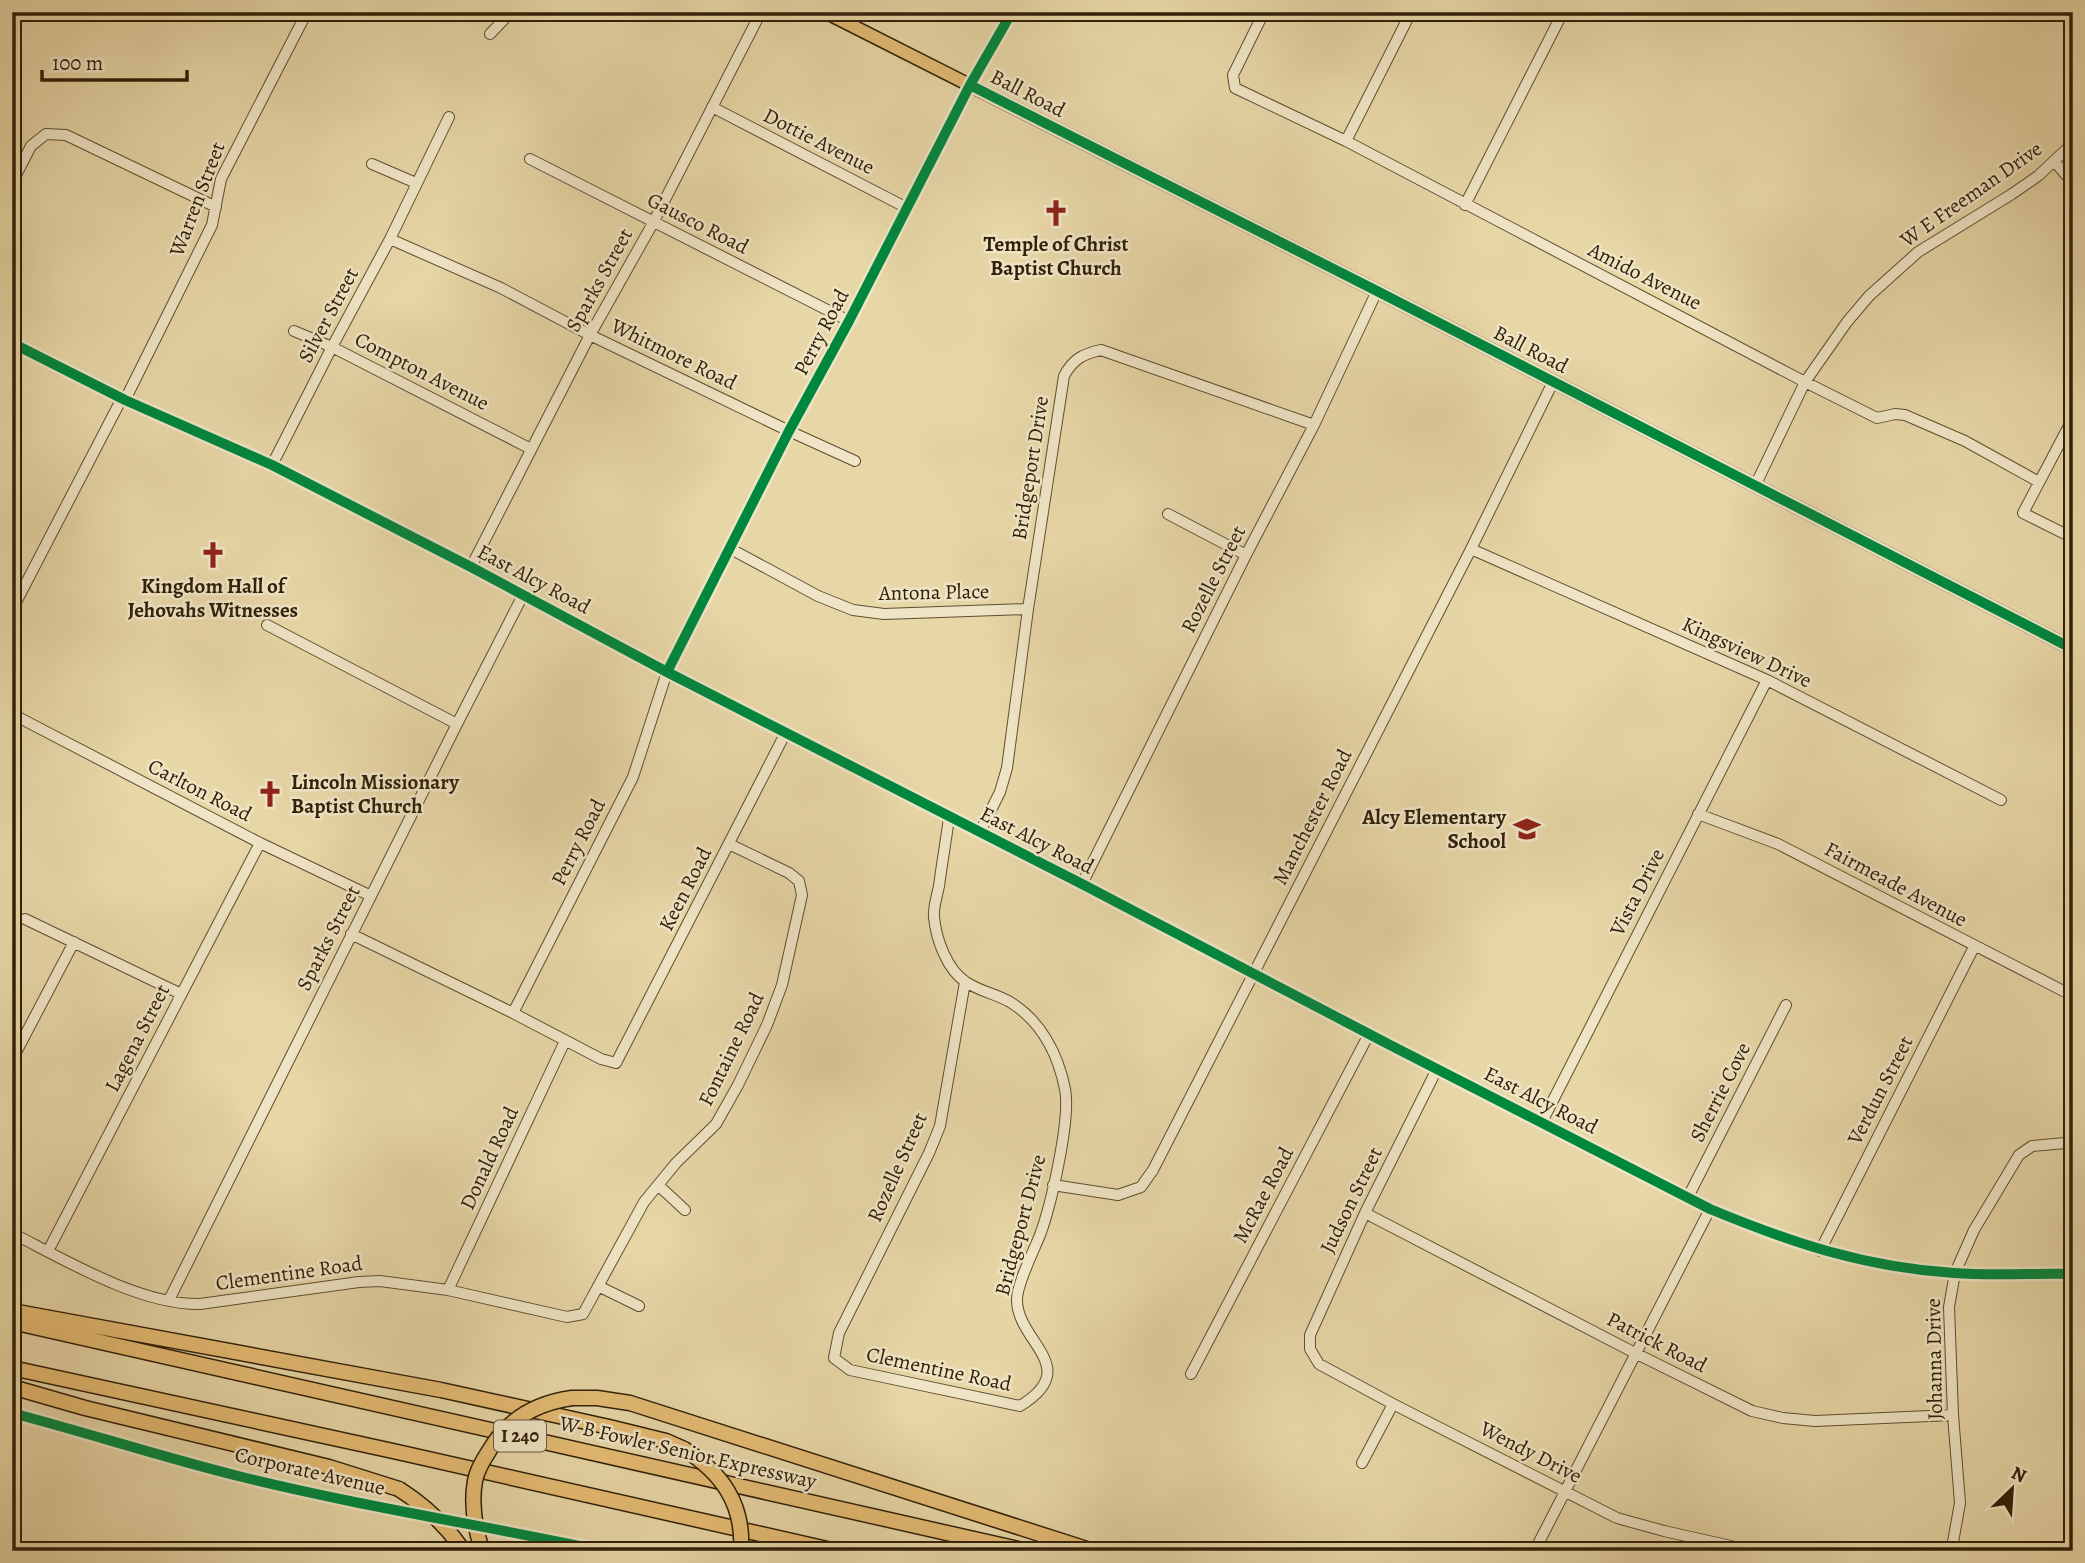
<svg xmlns="http://www.w3.org/2000/svg" width="2085" height="1563" viewBox="0 0 2085 1563" font-family="Alegreya,serif">
<rect width="100%" height="100%" fill="#e7d6a6"/>
<filter id="stains"><feTurbulence type="fractalNoise" baseFrequency=".00286" numOctaves="4"/><feColorMatrix values="0 0 0 0 .2 0 0 0 0 .09 0 0 0 0 .02 0 0 0 .5 -.17"/></filter>
<radialGradient id="worn" r=".72"><stop offset=".6" stop-color="#630" stop-opacity="0"/><stop offset="1" stop-color="#630" stop-opacity=".3"/></radialGradient>
<g fill="none" stroke-linecap="round" stroke-linejoin="round">
<defs>
<path id="minor" d="M1264,12L1233,75L1235,88L1346,141L1805,382L1877,418L1895,414L1905,415L1965,441L2039,482
M490,34L511,12
M712,107L907,208
M1346,141L1411,12
M530,159L849,321
M2054,161L2073,183
M372,164L416,183
M12,183L31,146L46,134L66,135L216,207
M1465,205L1563,12
M390,239L501,288L590,335L789,431L855,461
M294,331L332,347L531,449
M12,343L125,400L272,465L471,567L667,672L1082,884L1390,1045L1710,1209C1792,1243 1864,1267 1954,1273C1993,1276 2033,1273 2073,1274
M125,400L212,225L221,179L307,12
M2073,418L2023,513L2073,538
M272,465L332,347L390,239L449,117
M1755,486L1805,382L1847,322L1869,296L1918,252L2012,194L2038,176L2073,143
M1168,514L1246,555
M729,548L818,596L853,610L884,614L1028,609
M1471,549L1767,680L2001,800
M471,567L590,335L653,223L761,12
M12,610L122,398
M267,625L457,724
M12,714L260,843L371,896
M1698,814L1778,844L2073,996
M949,818C946,840 942,863 939,886C937,896 933,908 934,917C936,939 947,970 966,982C979,991 996,994 1010,1002C1041,1021 1058,1054 1065,1089C1071,1119 1051,1205 1040,1235C1034,1250 1017,1284 1017,1299C1016,1342 1084,1367 1020,1406L850,1370L834,1358L839,1333L929,1153L940,1126L965,982
M980,832L1000,792L1007,768L1028,609L1064,376C1073,359 1083,354 1101,350L1314,425
M1082,884L1246,555L1314,425L1377,291
M25,919L181,994
M351,934L513,1013L601,1059L616,1063L786,732
M513,1013L633,777L667,672L789,431L849,321L970,85L1012,12
M12,1060L74,942
M1437,1069L1365,1213L1310,1335V1349L1319,1364L1393,1404L1617,1518L1664,1531L1753,1551
M1542,1122L1767,680
M658,1185L685,1210
M1053,1185L1118,1195L1141,1187L1153,1170L1471,549L1553,382
M1688,1197L1786,1005
M1365,1213L1635,1353L1752,1411L1783,1418L1815,1421L1953,1415
M12,1233C65,1260 140,1305 200,1304L359,1282L380,1281L448,1290L567,1317L583,1314L644,1202L676,1163L716,1124L738,1085L767,1025L782,985L802,895L799,881L789,873L729,844
M48,1251L260,843
M1820,1251L1974,947
M598,1286L639,1306
M448,1290L565,1041
M169,1300L457,724L523,595
M1191,1374L1369,1034
M12,1413C88,1433 162,1457 238,1476C359,1506 482,1525 604,1551
M1362,1463L1393,1404
M1536,1548L1710,1209
M1949,1551L1953,1542L1960,1503L1953,1415L1949,1307L1955,1273L1974,1230L2019,1155L2032,1146L2065,1143L2073,1139"/>
<path id="major" d="M825,12L1377,291L2073,649"/>
<path id="highway" d="M12,1311L441,1390L609,1427L666,1441L684,1449
M12,1322L1027,1551
M12,1368L393,1451L836,1551
M12,1387L85,1408L329,1467L399,1489
M572,1398H597L630,1403L1093,1551"/>
</defs>
<use href="#minor" stroke="#5e4e30" stroke-width="12"/>
<use href="#major" stroke="#302008" stroke-width="15"/>
<use href="#highway" stroke="#302008" stroke-width="17"/>
<use href="#minor" stroke="#efe4c5" stroke-width="10"/>
<use href="#major" stroke="#e4bb73" stroke-width="12"/>
<use href="#highway" stroke="#e4bb73" stroke-width="14"/>
<defs>
<path id="highway-bridge" d="M684,1449C722,1473 744,1504 741,1551
M399,1489C424,1505 443,1522 460,1546
M482,1550C475,1528 471,1503 475,1481C477,1470 483,1460 489,1451C507,1420 536,1403 572,1398"/>
</defs>
<use href="#highway-bridge" stroke="#302008" stroke-width="17" stroke-linecap="butt"/>
<use href="#highway-bridge" stroke="#e4bb73" stroke-width="14"/>
<defs>
<path id="cycleway" d="M970,85L1377,291L2073,649
M12,343L125,400L272,465L471,567L667,672L1082,884L1390,1045L1710,1209C1792,1243 1864,1267 1954,1273C1993,1276 2033,1273 2073,1274
M667,672L789,431L849,321L970,85L1012,12
M12,1413C88,1433 162,1457 238,1476C359,1506 482,1525 604,1551"/>
</defs>
<use href="#cycleway" stroke="#efe4c5" stroke-width="15"/>
<use href="#cycleway" stroke="#00873e" stroke-width="10"/>
</g>
<defs>
<symbol id="church-bare" viewBox="-9 -9 18 18"><path d="M-1.2-6h2.4v3.5h3.3v2.4h-3.3V6h-2.4V-.1h-3.3v-2.4h3.3Z" fill="#8f2418" stroke="#efe4c5" stroke-width="2.5" paint-order="stroke"/></symbol>
<symbol id="school-bare" viewBox="-9 -9 18 18"><path d="M0-5L7-2L0 1L-7-2ZM-4 1L0 2.5L4 1V4Q0 6-4 4Z" fill="#8f2418" stroke="#efe4c5" stroke-width="2.5" paint-order="stroke"/></symbol>
</defs>
<g fill-rule="evenodd">
<use href="#church-bare" x="1037" y="194" width="38" height="38"/>
<use href="#church-bare" x="194" y="536" width="38" height="38"/>
<use href="#church-bare" x="251" y="775" width="38" height="38"/>
<use href="#school-bare" x="1508" y="810" width="38" height="38"/>
</g>
<g text-anchor="middle" dominant-baseline="central" stroke-width="5" stroke-linejoin="round" paint-order="stroke">
<rect fill="#efe4c5" stroke="#695b41" stroke-width="2" x="494" y="1420.5" width="52" height="31" rx="5"/>
<g font-size="19" font-weight="bold" fill="#302008">
<text x="520" y="1436">I 240</text>
</g>
<g font-size="21" fill="#302008" stroke="#efe4c5">
<text transform="translate(1028 93) rotate(27)">Ball Road</text>
<text transform="translate(819 141) rotate(27)">Dottie Avenue</text>
<text transform="translate(1971 194) rotate(-35)">W E Freeman Drive</text>
<text transform="translate(197 199) rotate(-69)">Warren Street</text>
<text transform="translate(698 223) rotate(27)">Gausco Road</text>
<text transform="translate(1645 276) rotate(27)">Amido Avenue</text>
<text transform="translate(599 280) rotate(-61)">Sparks Street</text>
<text transform="translate(328 315) rotate(-62)">Silver Street</text>
<text transform="translate(821 332) rotate(-62)">Perry Road</text>
<text transform="translate(1531 349) rotate(27)">Ball Road</text>
<text transform="translate(674 354) rotate(26)">Whitmore Road</text>
<text transform="translate(422 371) rotate(27)">Compton Avenue</text>
<text transform="translate(1030 468) rotate(-81)">Bridgeport Drive</text>
<text transform="translate(534 579) rotate(28)">East Alcy Road</text>
<text transform="translate(1213 579) rotate(-63)">Rozelle Street</text>
<text transform="translate(934 592) rotate(-1)">Antona Place</text>
<text transform="translate(1747 652) rotate(25)">Kingsview Drive</text>
<text transform="translate(200 790) rotate(27)">Carlton Road</text>
<text transform="translate(1312 817) rotate(-63)">Manchester Road</text>
<text transform="translate(1037 840) rotate(27)">East Alcy Road</text>
<text transform="translate(578 842) rotate(-63)">Perry Road</text>
<text transform="translate(1896 884) rotate(28)">Fairmeade Avenue</text>
<text transform="translate(685 889) rotate(-63)">Keen Road</text>
<text transform="translate(1637 892) rotate(-63)">Vista Drive</text>
<text transform="translate(328 938) rotate(-63)">Sparks Street</text>
<text transform="translate(137 1038) rotate(-63)">Lagena Street</text>
<text transform="translate(731 1049) rotate(-64)">Fontaine Road</text>
<text transform="translate(1880 1090) rotate(-63)">Verdun Street</text>
<text transform="translate(1720 1092) rotate(-63)">Sherrie Cove</text>
<text transform="translate(1541 1100) rotate(27)">East Alcy Road</text>
<text transform="translate(489 1158) rotate(-65)">Donald Road</text>
<text transform="translate(897 1167) rotate(-66)">Rozelle Street</text>
<text transform="translate(1263 1195) rotate(-62)">McRae Road</text>
<text transform="translate(1351 1200) rotate(-64)">Judson Street</text>
<text transform="translate(1020 1225) rotate(-75)">Bridgeport Drive</text>
<text transform="translate(289 1273) rotate(-8)">Clementine Road</text>
<text transform="translate(1657 1342) rotate(27)">Patrick Road</text>
<text transform="translate(1934 1359) rotate(-91)">Johanna Drive</text>
<text transform="translate(939 1369) rotate(12)">Clementine Road</text>
<text transform="translate(688 1452) rotate(13)">W B Fowler Senior Expressway</text>
<text transform="translate(1531 1452) rotate(27)">Wendy Drive</text>
<text transform="translate(310 1471) rotate(13)">Corporate Avenue</text>
</g>
<g font-size="21" font-weight="bold" fill="#302008" stroke="#efe4c5">
<text x="1056" y="244">Temple of Christ<tspan x="1056" dy="24">Baptist Church</tspan></text>
<text x="213" y="586">Kingdom Hall of<tspan x="213" dy="24">Jehovahs Witnesses</tspan></text>
<text x="291" y="782" text-anchor="start">Lincoln Missionary<tspan x="291" dy="24">Baptist Church</tspan></text>
<text x="1506" y="817" text-anchor="end">Alcy Elementary<tspan x="1506" dy="24">School</tspan></text>
</g>
</g>
<rect width="2085" height="1563" fill="none" stroke="#e7d6a6" stroke-width="42"/>
<rect x="14" y="14" width="2057" height="1535" fill="none" stroke="#302008" stroke-width="3.5"/>
<rect x="21" y="21" width="2043" height="1521" fill="none" stroke="#302008" stroke-width="2"/>
<g transform="translate(2012 1489) rotate(25)" stroke="#efe4c5" stroke-width="5" paint-order="stroke">
<path d="M0-5L12 26L0 18L-12 26Z" fill="#302008"/>
<text y="-10" font-size="19" font-weight="bold" text-anchor="middle" fill="#302008">N</text>
</g>
<path d="M42 70v10h145v-10" fill="none" stroke="#302008" stroke-width="3.5"/>
<text x="52" y="70" font-size="21" fill="#302008" stroke="#efe4c5" stroke-width="5" paint-order="stroke">100 m</text>
<rect width="100%" height="100%" filter="url(#stains)"/>
<rect width="100%" height="100%" fill="url(#worn)"/>
</svg>
